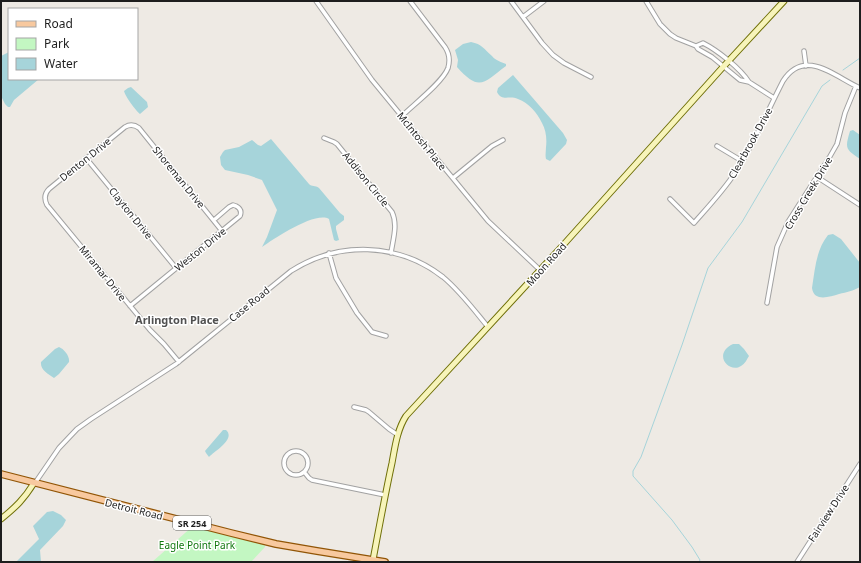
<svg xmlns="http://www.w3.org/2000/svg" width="861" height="563" viewBox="0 0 861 563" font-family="'Noto Sans',sans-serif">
<rect width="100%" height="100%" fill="#eeeae4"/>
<path fill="#c3f7c2" d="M193,526L264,543L265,547L251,562H152Z"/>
<path fill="#a6d4da" d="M471,42C482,44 484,49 492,56C495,60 501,62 506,64V66C484,82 480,93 457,67L458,60L455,50L463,44Z
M9,52V79H39L14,100L10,107H8L5,104L1,96V56Z
M513,75L563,133L567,140L566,144L550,161L546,159C545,155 546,151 546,147C547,139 546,130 542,123C537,113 529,103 518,99C509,95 502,102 497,92L498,88Z
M131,87L147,102L148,107L140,114C136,111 125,96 124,91L128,88Z
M853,130L860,135V159C845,149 845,148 850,131Z
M271,139L309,184C312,187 315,185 319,188L340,213L344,216V220L336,226V229L339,240L336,241L334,240L329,219C315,211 274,239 262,247L267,237L277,210L262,180L248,175L225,170L221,165L220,157L223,152L225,150L239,147L252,140L258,145L261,146Z
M833,234L841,239L860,263V287C853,291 847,292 839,294C829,297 814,302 812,288C815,269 816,250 828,235Z
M733,344H739L744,349L749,356C747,359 745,364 741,366C729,374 712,354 733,344Z
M59,347C64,349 70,356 69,362L59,374L54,378C48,374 40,370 41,362L55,349Z
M223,430H226C236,439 215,451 209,457L206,453L205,451Z
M53,511L61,515L66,520L63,526L40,550L41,562H16L39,539L33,526L47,512Z"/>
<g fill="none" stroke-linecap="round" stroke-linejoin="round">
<path stroke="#a6d4da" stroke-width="1" d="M843,70L860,58
M699,562L700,560L692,547L672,520L633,476V471L641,457L682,345L708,268L742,222L822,86L830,80"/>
<defs>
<path id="street" d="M316,1L372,80L488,221L540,270
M511,1L542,43L553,55L564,63L591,77
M646,1L660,24L670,34L676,38L696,46L698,49L712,57L740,80L749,82L774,98
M523,17L544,1
M696,46L703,43C717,50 740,68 749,82
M804,51L806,66
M402,116C413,105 443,82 448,68C450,61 449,53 445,47L410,1
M324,138L334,142L337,144L392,212C398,225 393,239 391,253
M717,146L742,161
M86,158L176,268
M817,177L860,205
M453,178L492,146L503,140
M670,199L694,223C708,207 723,191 735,173C754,144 767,112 783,81C805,47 835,77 860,88
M329,253L336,278L357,313L372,332L386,336
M767,303L777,247L788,222L829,158L837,144L845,113L856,86
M130,306L240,216C242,211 240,208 236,206L233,205L229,207L214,220
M179,362L164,344L150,330L47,205C44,199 44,194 49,189L125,127C130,124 135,125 139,128L222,231
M354,407L366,410L369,412L389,429L398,435
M284 463a12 12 0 1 1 24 0a12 12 0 1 1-24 0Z
M305,473L309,478L312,480L385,495
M35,483L59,448L77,429L91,419L176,364L291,271C338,241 398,242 443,277C460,291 474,310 488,327
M797,562L860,464"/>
<path id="secondary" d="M1,519C16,507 24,499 34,483
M373,560C379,528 385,495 392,463C395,447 397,430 406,416L565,243L723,67L784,1"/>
<path id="primary" d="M1,474L231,533L276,544L317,551L385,562"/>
</defs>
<use href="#street" stroke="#a2a2a2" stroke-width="5.5"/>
<use href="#secondary" stroke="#707009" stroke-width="7"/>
<use href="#primary" stroke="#915506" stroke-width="8"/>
<use href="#street" stroke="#fff" stroke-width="3.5"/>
<use href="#secondary" stroke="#f7f4ba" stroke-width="5"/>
<use href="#primary" stroke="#f8c99f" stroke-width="5.5"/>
</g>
<g text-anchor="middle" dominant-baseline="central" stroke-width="3" stroke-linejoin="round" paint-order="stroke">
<rect fill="#fff" stroke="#626262" stroke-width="1" x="173" y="516" width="38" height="14" rx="3"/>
<g font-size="9" font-weight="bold" fill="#1e1e1e">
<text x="192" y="523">SR 254</text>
</g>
<g font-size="10" fill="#1e1e1e" stroke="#fff">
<text transform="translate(422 141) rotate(51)">McIntosh Place</text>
<text transform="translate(750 143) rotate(-61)">Clearbrook Drive</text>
<text transform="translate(85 159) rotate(-39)">Denton Drive</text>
<text transform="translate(179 177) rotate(51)">Shoreman Drive</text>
<text transform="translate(366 179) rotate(51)">Addison Circle</text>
<text transform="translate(808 193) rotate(-59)">Cross Creek Drive</text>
<text transform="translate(131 213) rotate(51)">Clayton Drive</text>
<text transform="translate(200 249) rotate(-39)">Weston Drive</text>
<text transform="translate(546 264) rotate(-48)">Moon Road</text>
<text transform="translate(103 273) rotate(51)">Miramar Drive</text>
<text transform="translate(249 304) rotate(-39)">Case Road</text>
<text transform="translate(134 509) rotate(14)">Detroit Road</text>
<text transform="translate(828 513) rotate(-57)">Fairview Drive</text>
</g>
<g font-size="10" fill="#127810" stroke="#fff">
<text x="197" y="545">Eagle Point Park</text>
</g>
<g font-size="11" font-weight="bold" fill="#515151" stroke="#fff">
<text x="177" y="319">Arlington Place</text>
</g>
</g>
<rect width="861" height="563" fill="none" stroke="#1e1e1e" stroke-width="4"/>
<rect x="8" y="8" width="130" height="72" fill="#ffffff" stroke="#a5a5a5"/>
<rect x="16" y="21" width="20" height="6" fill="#f8c99f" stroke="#a5a5a5"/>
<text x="44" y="28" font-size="12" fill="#1e1e1e">Road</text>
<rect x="16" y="38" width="20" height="12" fill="#c3f7c2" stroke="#a5a5a5"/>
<text x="44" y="48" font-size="12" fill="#1e1e1e">Park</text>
<rect x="16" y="58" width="20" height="12" fill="#a6d4da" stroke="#a5a5a5"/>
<text x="44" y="68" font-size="12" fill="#1e1e1e">Water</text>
</svg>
